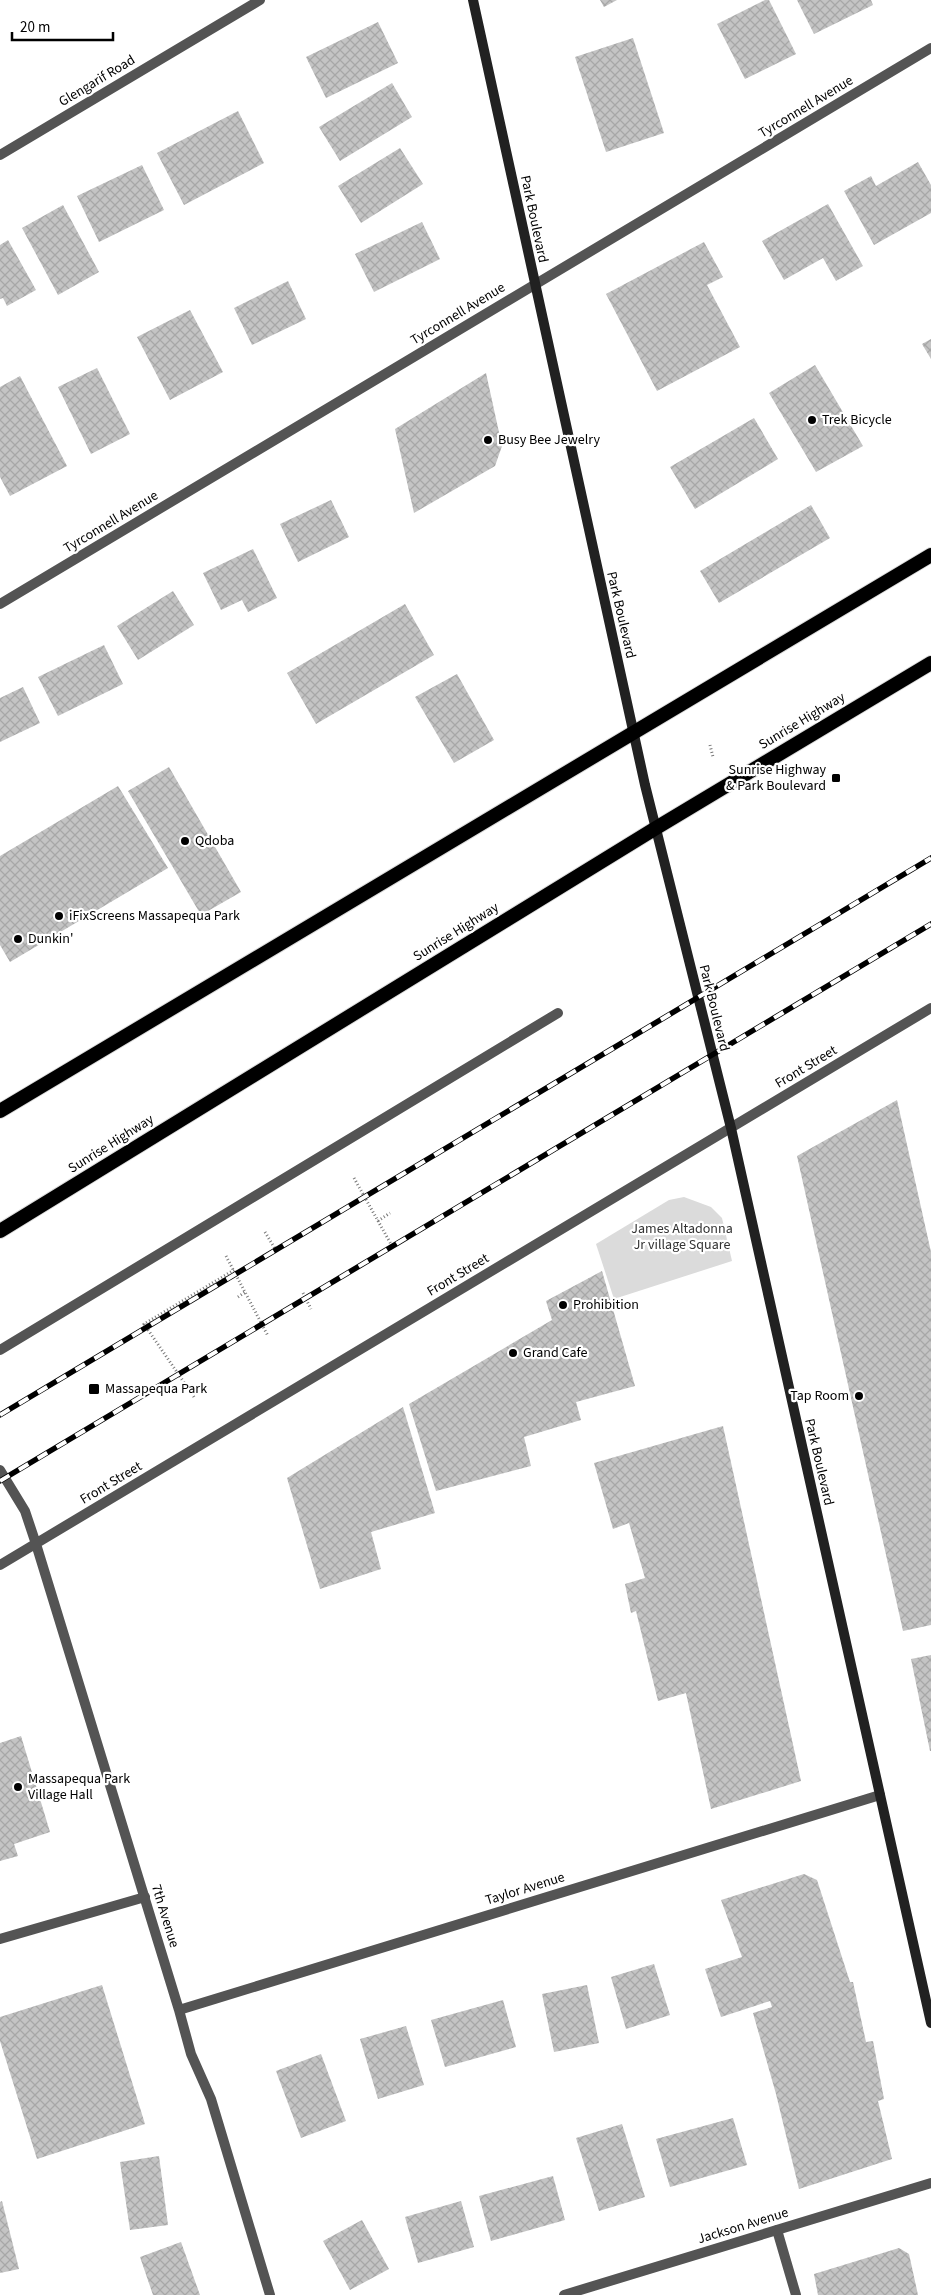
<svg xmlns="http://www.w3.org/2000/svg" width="931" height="2295" viewBox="0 0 931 2295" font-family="'Source Sans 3',sans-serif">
<defs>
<pattern id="building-cross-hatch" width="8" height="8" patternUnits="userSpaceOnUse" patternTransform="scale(1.25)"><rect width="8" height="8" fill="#c4c4c4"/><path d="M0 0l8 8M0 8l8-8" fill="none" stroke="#a7a7a7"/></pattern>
</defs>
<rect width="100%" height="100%" fill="#fff"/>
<path fill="#dbdbdb" d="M684,1197L711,1207L722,1218L732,1261L614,1299L596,1244L669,1200Z"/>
<path fill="url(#building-cross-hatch)" d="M600,0H617L604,7Z
M765,0H769L796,54L745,79L717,24Z
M797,0H871L873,5L814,34Z
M378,22L398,63L326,98L306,57Z
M633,38L664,133L606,152L575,57Z
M392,83L412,117L340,161L319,127Z
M238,111L264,163L184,205L157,153Z
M400,148L423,184L361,223L338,186Z
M918,162L931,185V213L874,245L844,191L871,176L876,186Z
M142,165L164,210L99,242L77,196Z
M828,204L863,266L836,281L823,258L784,280L762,241Z
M63,205L99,272L58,295L22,228Z
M422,222L440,259L374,292L355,254Z
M8,240L36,290L7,306L3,298L0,299V245Z
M704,242L723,277L707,285L740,347L657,391L606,294Z
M288,281L306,319L252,345L234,308Z
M190,310L223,372L170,400L137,337Z
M931,339V359L922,344Z
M815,365L863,446L816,472L769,393Z
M97,368L130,434L91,454L58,387Z
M486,373L502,446L495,466L414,513L395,429Z
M20,376L67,466L10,496L0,477V387Z
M754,418L778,459L695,509L670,467Z
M331,500L349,537L298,562L280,524Z
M811,505L830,538L719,603L700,571Z
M253,549L277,598L248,612L242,600L221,610L203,573Z
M173,591L194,625L138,660L117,626Z
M405,604L434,655L316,724L287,673Z
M104,645L123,684L58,716L38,677Z
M457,674L494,740L454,763L415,697Z
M23,687L40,723L0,742V698Z
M169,767L241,892L201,915L128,791Z
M118,786L168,868L10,962L0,945V856Z
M897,1100L931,1252V1625L903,1631L797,1156Z
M602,1271L635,1386L576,1402L581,1420L524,1437L531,1466L436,1491L409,1404L552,1320L546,1301Z
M403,1407L435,1513L371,1532L381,1569L320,1589L287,1478Z
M723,1426L801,1781L711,1809L686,1693L658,1701L636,1611L631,1613L625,1584L645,1578L629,1523L613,1529L594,1463Z
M931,1655V1751H930L911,1659Z
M21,1736L50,1832L14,1844L18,1856L0,1861V1743Z
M804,1874L817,1880L850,1982H853L866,2042L873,2041L884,2099L878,2101L892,2159L799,2189L776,2094L753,2013L772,2007L770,2001L721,2017L705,1969L742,1957L721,1900Z
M654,1964L670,2015L626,2029L611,1977Z
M102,1985L145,2124L37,2159L0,2041V2017Z
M587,1985L599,2043L554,2052L542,1994Z
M503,2000L516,2047L445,2067L431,2020Z
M406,2026L424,2085L378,2099L360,2039Z
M321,2054L346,2121L301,2138L276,2071Z
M733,2118L747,2165L670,2187L656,2139Z
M622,2124L645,2197L599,2211L576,2138Z
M159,2156L168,2225L130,2230L120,2162Z
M553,2176L565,2220L491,2241L479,2196Z
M2,2201L19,2269L0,2273V2202Z
M461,2201L474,2247L418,2263L405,2217Z
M362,2220L389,2269L350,2290L323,2241Z
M181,2242L200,2295H153L140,2257Z
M899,2248L909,2254L918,2295H818L814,2274Z"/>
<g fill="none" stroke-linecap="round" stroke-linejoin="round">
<defs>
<path id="trunk" d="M0,1111L931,555
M0,1231L656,828L931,663"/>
</defs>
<use href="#trunk" stroke="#dbdbdb" stroke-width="16"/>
<path stroke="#767676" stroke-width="3" stroke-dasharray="1 2.5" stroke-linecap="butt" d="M710,745L713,757
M354,1178L392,1246
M378,1221L390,1213
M265,1232L277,1252
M226,1256L268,1336
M303,1293L311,1309
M238,1297L245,1292
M194,1397L144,1324L234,1270"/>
<path stroke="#545454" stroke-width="10" d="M0,1350L558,1013
M0,1939L145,1897
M777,2230L796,2295"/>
<path stroke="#545454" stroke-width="10" d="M0,155L260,0
M0,604L931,48
M0,1470L25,1511L36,1544L179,2010L191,2054L211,2099L270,2295
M0,1565L931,1008
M179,2010L880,1795
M564,2295L931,2183"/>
<path stroke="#212121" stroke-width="10" d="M473,0L645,785L731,1128L931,2023"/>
<use href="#trunk" stroke="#000" stroke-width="14"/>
<defs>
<path id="rail" d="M0,1415L931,858
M0,1481L931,924"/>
</defs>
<use href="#rail" stroke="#000" stroke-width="5.5"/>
<use href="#rail" stroke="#fff" stroke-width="4" stroke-dasharray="11" stroke-linecap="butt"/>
</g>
<g fill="#000" stroke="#fff" stroke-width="2">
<circle cx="812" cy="420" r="5"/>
<circle cx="488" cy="440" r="5"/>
<rect x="831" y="773" width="10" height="10" rx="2.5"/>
<circle cx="185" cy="841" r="5"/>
<circle cx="59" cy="916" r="5"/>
<circle cx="18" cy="939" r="5"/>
<circle cx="563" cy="1305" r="5"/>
<circle cx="513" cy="1353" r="5"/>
<rect x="88" y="1383" width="12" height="12" rx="2.5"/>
<circle cx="859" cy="1396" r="5"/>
<circle cx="18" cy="1787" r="5"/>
</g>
<g text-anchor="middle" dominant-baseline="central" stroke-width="4.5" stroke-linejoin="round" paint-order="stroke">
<g font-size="14" fill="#000" stroke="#fff">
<text transform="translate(97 81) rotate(-31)">Glengarif Road</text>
<text transform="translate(806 107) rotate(-31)">Tyrconnell Avenue</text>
<text transform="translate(534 219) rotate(78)">Park Boulevard</text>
<text transform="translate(458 314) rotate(-31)">Tyrconnell Avenue</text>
<text transform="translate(111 522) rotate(-31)">Tyrconnell Avenue</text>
<text transform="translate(621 615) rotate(77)">Park Boulevard</text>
<text transform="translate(802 721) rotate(-31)">Sunrise Highway</text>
<text transform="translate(456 932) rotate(-32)">Sunrise Highway</text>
<text transform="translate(714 1008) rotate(76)">Park Boulevard</text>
<text transform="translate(806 1067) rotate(-31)">Front Street</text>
<text transform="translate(111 1144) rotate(-32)">Sunrise Highway</text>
<text transform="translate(458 1275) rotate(-31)">Front Street</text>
<text transform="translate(819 1462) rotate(77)">Park Boulevard</text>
<text transform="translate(111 1483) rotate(-31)">Front Street</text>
<text transform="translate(525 1889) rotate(-17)">Taylor Avenue</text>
<text transform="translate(165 1916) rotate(73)">7th Avenue</text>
<text transform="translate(743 2226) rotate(-17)">Jackson Avenue</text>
</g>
<g font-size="14" fill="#000" stroke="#fff" text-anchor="start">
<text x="822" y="420">Trek Bicycle</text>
<text x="498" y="440">Busy Bee Jewelry</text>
<text x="826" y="770" text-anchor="end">Sunrise Highway<tspan x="826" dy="16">&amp; Park Boulevard</tspan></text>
<text x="195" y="841">Qdoba</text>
<text x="69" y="916">iFixScreens Massapequa Park</text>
<text x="28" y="939">Dunkin'</text>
<text x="573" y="1305">Prohibition</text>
<text x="523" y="1353">Grand Cafe</text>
<text x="105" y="1389">Massapequa Park</text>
<text x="849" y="1396" text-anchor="end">Tap Room</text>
<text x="28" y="1779">Massapequa Park<tspan x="28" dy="16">Village Hall</tspan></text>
</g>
<g font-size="14" fill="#323232" stroke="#fff">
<text x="682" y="1229">James Altadonna<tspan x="682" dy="16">Jr village Square</tspan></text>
</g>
</g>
<path d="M12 32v8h101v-8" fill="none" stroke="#000000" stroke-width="2.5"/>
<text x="20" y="32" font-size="15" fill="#000000" stroke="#ffffff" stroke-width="4" paint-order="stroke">20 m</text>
</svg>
